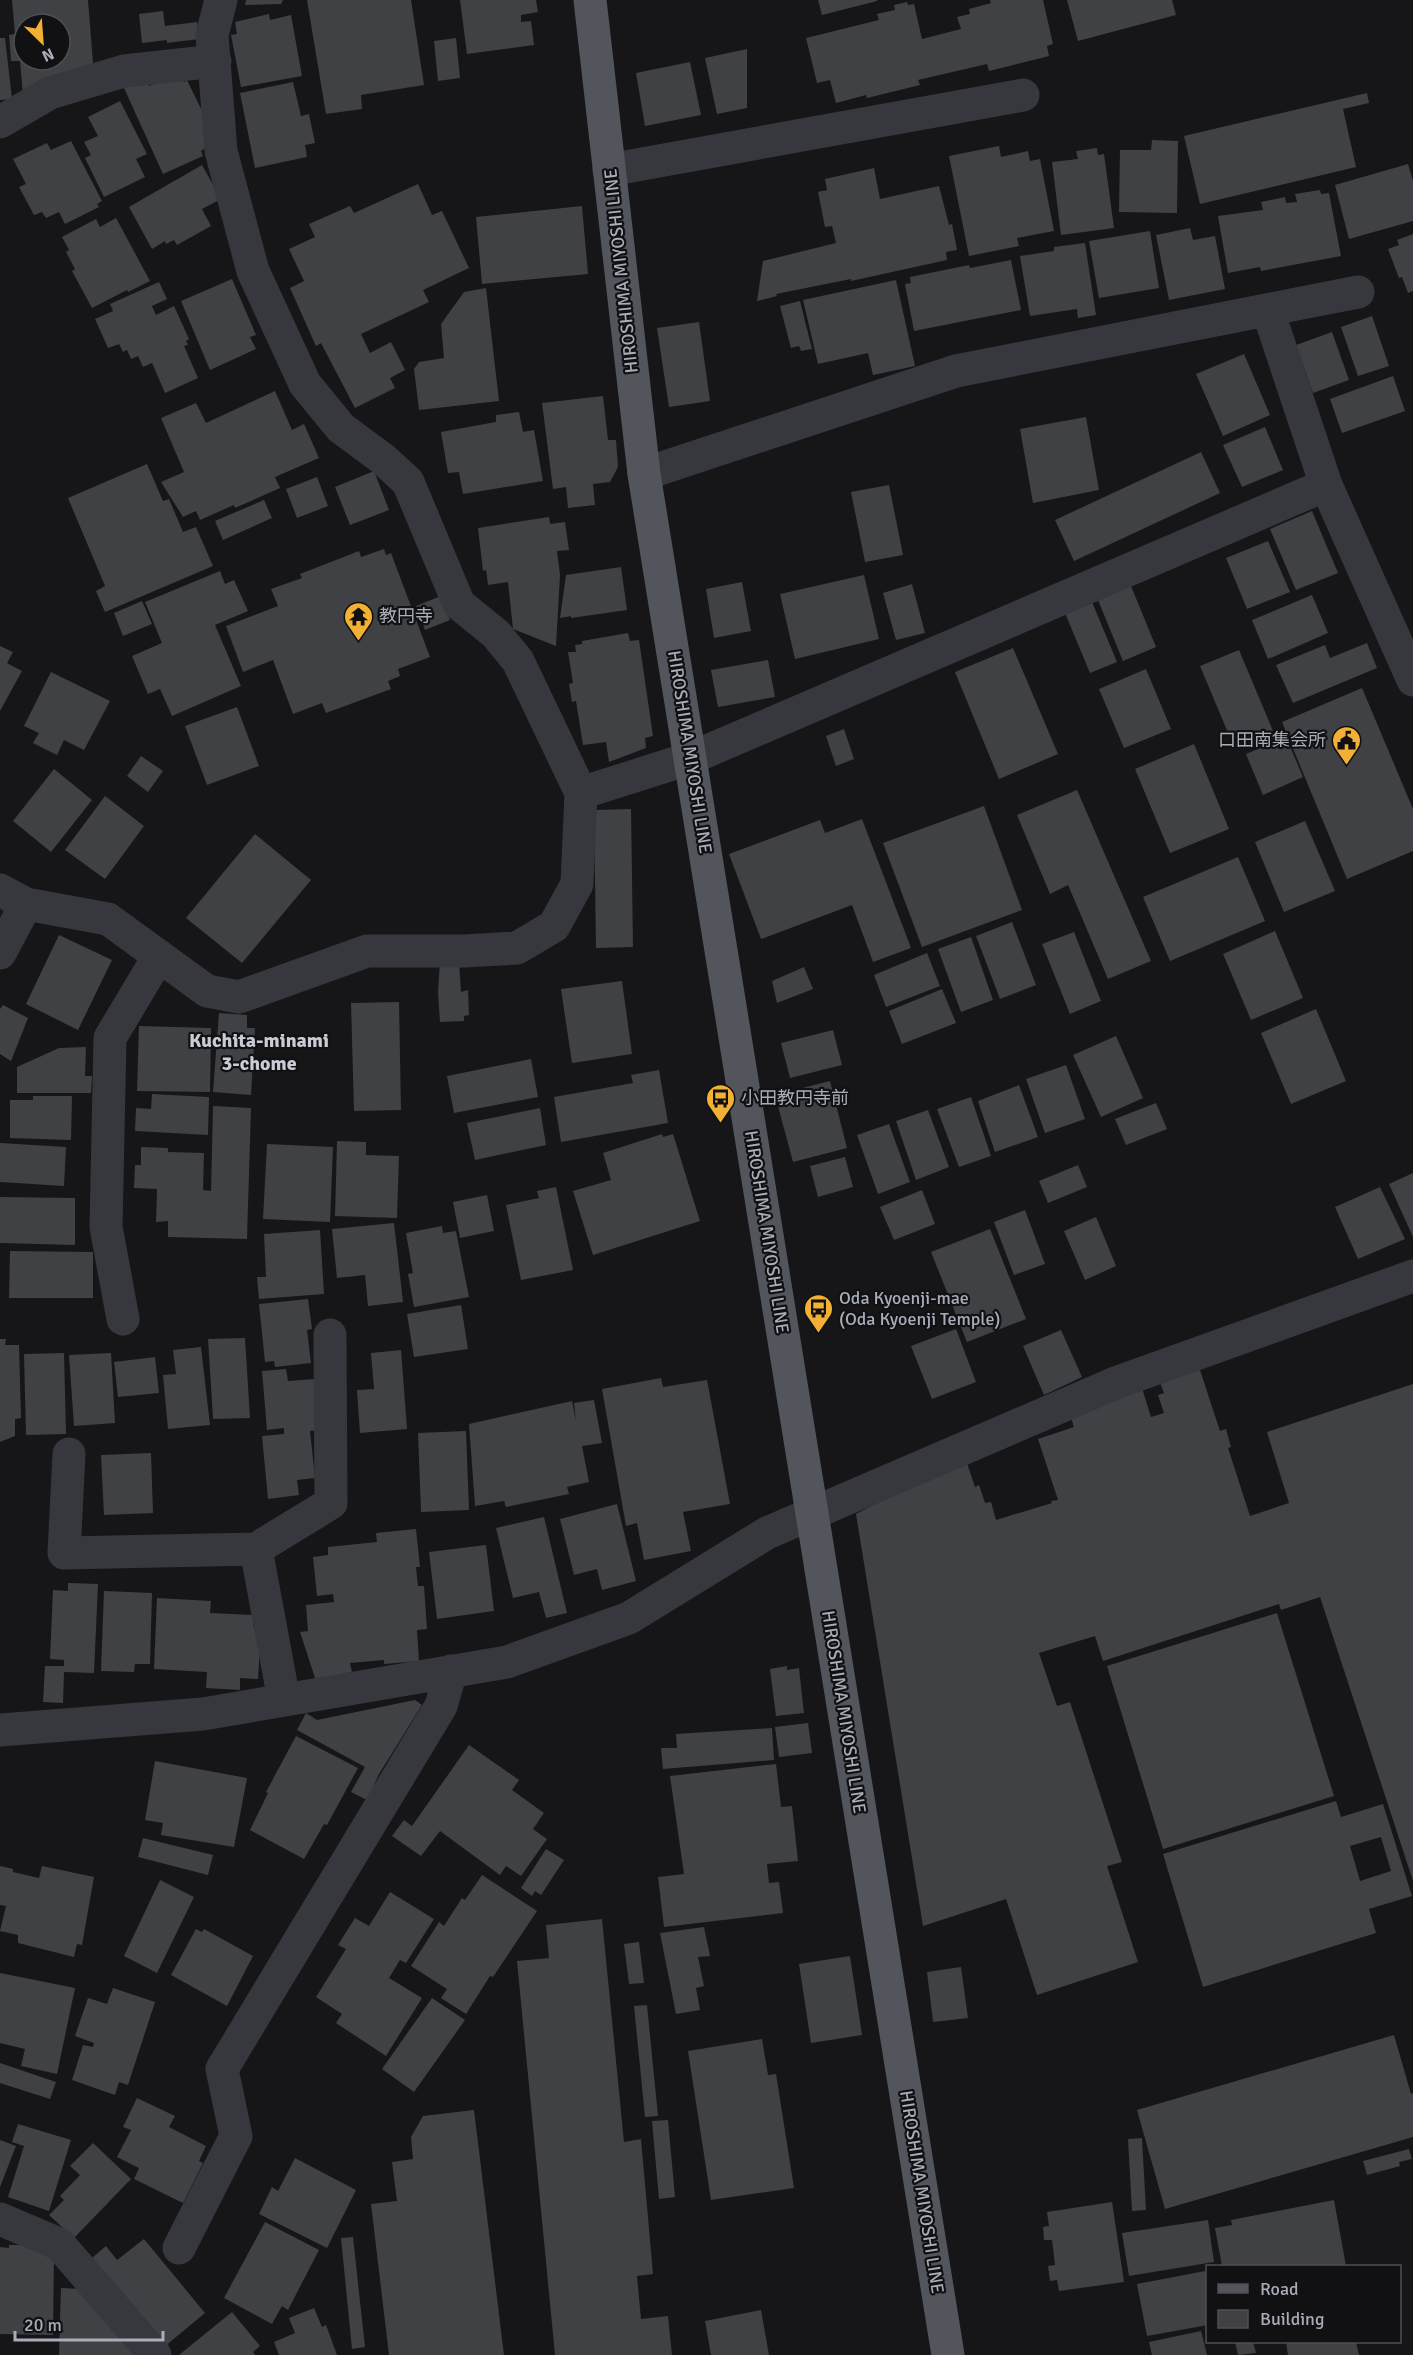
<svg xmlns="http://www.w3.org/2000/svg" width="1413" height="2355" viewBox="0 0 1413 2355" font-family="Signika,'Noto Sans JP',sans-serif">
<rect width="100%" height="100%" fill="#161618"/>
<path fill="#404145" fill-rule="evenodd" d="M12,0H88L93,63L23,95L20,61H11L9,35L15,34ZM24,24H60V60H24Z
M246,0H283L281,4L245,5Z
M307,0H411L424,85L361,95L362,109L326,114Z
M460,0H536L538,12L521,15V22L531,21L534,45L467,54Z
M818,0H877V1L822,15Z
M990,0H1043L1053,44L1047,46L1049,56L989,71L987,64L918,80L920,85L867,98L866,95L836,103L830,80L817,83L806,38L879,20L877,14L895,10L894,5L907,2L908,5L914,4L922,39L961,29L957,17L970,14L969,9L991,3Z
M1067,0H1172L1176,15L1078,41Z
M163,11L165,26L197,22L199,39L167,43V40L142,43L139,14Z
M269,14L270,20L291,15L302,76L241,87L231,35L237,34L235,22Z
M0,38H5L12,99L0,100Z
M456,38L460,78L438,81L434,41Z
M747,49V108L717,114L705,58Z
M690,62L701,115L645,126L636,73Z
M179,73L184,82L187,80L204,115L208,146L201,151L203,156L163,174L124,88L146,79L149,86Z
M293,82L301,116L309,114L315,143L305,145L307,157L255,168L240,93Z
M1367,93L1369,103L1343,109L1356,167L1200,204L1184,136Z
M120,101L147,154L136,159L145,177L104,197L85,158L91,155L84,142L98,136L88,117Z
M1152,140L1178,141L1177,213L1119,212L1120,150H1151Z
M71,141L102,201L97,204L99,207L65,224L59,212L46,218L42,212L34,215L19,187L26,184L13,159L47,143L51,150Z
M999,146L1001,157L1028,151L1030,161L1040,159L1054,231L1017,238L1019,246L969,256L949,156Z
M1097,148L1098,155L1104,154L1114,228L1061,235L1052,162L1078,159L1076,151Z
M1408,164L1413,181V221L1349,239L1335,185Z
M202,165L221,199L202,209L211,226L177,245L174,240L166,244L165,241L152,249L129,207Z
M874,168L880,199L939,186L949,225L952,224L957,250L946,252L947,260L851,281V279L776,294L777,296L757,301L763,261L836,243L832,226L825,227L818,192L827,190L825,179Z
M418,184L432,215L442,211L469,268L423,290L429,302L361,334L370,353L391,342L405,370L390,378L395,388L355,408L321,343L316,346L290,288L304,281L289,249L315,237L309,224L350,206L354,213Z
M1320,190L1321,194L1329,193L1341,256L1261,271L1260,267L1228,273L1218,216L1263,210L1261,202L1285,197L1286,203L1297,202L1295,194Z
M582,206L588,274L482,284L476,217Z
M116,218L150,281L128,292L127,290L92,308L72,271L75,269L66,252L69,250L62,237L96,219L100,227Z
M1190,228L1193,240L1215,236L1225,289L1169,300L1156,235Z
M1150,231L1159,288L1099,298L1089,241Z
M1413,234V291L1408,293L1402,277L1399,278L1388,249L1399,245L1397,240Z
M1085,243L1096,315L1078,318L1077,309L1030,316L1020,256L1054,251V247Z
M1011,260L1021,310L914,331L905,284L911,283L910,277L969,265L970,268Z
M232,279L256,335L250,337L256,349L210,370L181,301Z
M896,280L915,366L873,375L868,353L818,364L803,300Z
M159,282L167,299L152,306L156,315L174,306L189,339L186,341L188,345L184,346L198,378L165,393L152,363L143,367L138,356L131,359L127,350L123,352L119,344L108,348L95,319L113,311L110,304Z
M486,288L499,401L419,410L414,369L419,362L444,358L441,324L464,292Z
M800,301L812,349L801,351L799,346L791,348L780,306Z
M1372,316L1389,366L1358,376L1341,327Z
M699,322L710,401L669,407L657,328Z
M1332,332L1349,380L1313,393L1296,345Z
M1244,354L1270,415L1223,436L1196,374Z
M1393,376L1405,411L1342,433L1330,399Z
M275,391L292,430L304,424L319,458L275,477L280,488L235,508L234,505L200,520L196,511L183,517L161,482L184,472L161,418L196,403L206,423Z
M603,396L608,440H616L618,467L610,482L593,484L595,505L568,508L566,487L553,489L542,403Z
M519,412L523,432L534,430L543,481L463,494L459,472L448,473L441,432L496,422V415Z
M1086,417L1099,490L1033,503L1020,429Z
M1265,427L1283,470L1242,487L1223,445Z
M1201,452L1220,493L1074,561L1055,520Z
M147,464L163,501L169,499L183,532L196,527L213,566L105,612L96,591L105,586L68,498Z
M374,471L389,510L350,525L335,487Z
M317,477L328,506L297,518L286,489Z
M889,485L903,555L865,562L851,492Z
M264,500L272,518L223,540L215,521Z
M1312,511L1338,573L1296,590L1270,529Z
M549,517L550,524L565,522L569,550L557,551L560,575L556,646L513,629L508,582L488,585L486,570L483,571L478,528Z
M1268,541L1290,592L1247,609L1226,558Z
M384,549L386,555L391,553L430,657L398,669L400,676L388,681L391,689L326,713L322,703L293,714L273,660L243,672L226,626L278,606L271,589L302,578L300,574L359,551L361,557Z
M621,567L627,610L571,618V616L560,618L566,575Z
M220,571L225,584L234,580L248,611L215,625L241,686L172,716L160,689L148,694L132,656L162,643L145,602Z
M864,575L879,639L795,659L780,594Z
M742,582L751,631L714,638L706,589Z
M912,584L925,633L896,640L883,593Z
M1131,586L1156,647L1123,661L1098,600Z
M1312,595L1328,633L1268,659L1252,620Z
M441,596L450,620L425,630L416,606Z
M142,601L152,624L123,636L114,613Z
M1092,602L1117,662L1090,673L1065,613Z
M628,633L630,641L639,640L653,736L645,738L646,748L609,762L606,742L583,745L576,701L572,702L569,684L573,683L568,652H576L575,645L582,644V641Z
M1367,643L1377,668L1293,703L1276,665L1325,645L1330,658Z
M0,646L13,652L7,663L22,671L0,711Z
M1013,648L1058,754L999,779L955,672Z
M1239,650L1273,731L1234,747L1200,666Z
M768,660L775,697L718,707L711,670Z
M1146,669L1171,729L1124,748L1099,689Z
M51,672L110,701L84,750L64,740L57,755L33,743L39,733L24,726Z
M1362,688L1413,809V851L1347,879L1282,722Z
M237,707L259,766L207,785L185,726Z
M844,729L854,759L836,766L826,736Z
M1286,737L1303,777L1263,795L1246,754Z
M1194,744L1229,829L1170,853L1135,769Z
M141,756L163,771L148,792L127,776Z
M54,769L92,800L51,852L13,821Z
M1077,790L1151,961L1108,979L1068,885L1050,894L1017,815Z
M105,796L144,826L105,879L65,850Z
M984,806L1022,910L922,947L883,843Z
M631,809L633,947L596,948L594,810Z
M862,819L911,948L873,962L852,905L761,939L729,854L820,820L825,833Z
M1305,821L1335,891L1284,912L1255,842Z
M255,834L311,880L242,963L186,918Z
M1238,857L1265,921L1170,961L1143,897Z
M1012,922L1036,985L1000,999L976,936Z
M1275,931L1303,998L1251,1020L1223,954Z
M1074,932L1101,1001L1070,1014L1042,944Z
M59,935L112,960L78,1030L26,1004Z
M971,937L993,1000L961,1012L938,949Z
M927,953L940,986L886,1007L874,975Z
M459,961L461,992L468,990L469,1015L464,1016V1021L440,1022L438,992L440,962Z
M804,967L813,989L777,1003L772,981Z
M622,981L632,1054L572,1063L561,989Z
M942,989L956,1023L902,1044L889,1011Z
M399,1002L401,1110L354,1111L351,1003Z
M3,1005L28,1018L11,1061L0,1054V1009Z
M1316,1009L1346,1081L1291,1104L1261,1033Z
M219,1013L247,1015V1028H255L251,1095L213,1092Z
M139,1026L211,1028L210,1092L137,1091Z
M833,1030L842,1065L790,1078L781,1043Z
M1116,1036L1143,1098L1101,1117L1073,1055Z
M86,1047L85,1076H92L91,1093H17V1067L59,1048Z
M531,1059L538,1097L454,1113L447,1076Z
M1066,1065L1085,1119L1045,1133L1026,1079Z
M659,1070L668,1123L561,1142L554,1097L633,1083L631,1075Z
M830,1081L847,1148L793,1162L775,1095Z
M1019,1085L1038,1137L995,1152L978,1101Z
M152,1094L209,1097L208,1135L135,1131L136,1108L151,1109Z
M33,1096H72L71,1140L10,1138V1100H33Z
M971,1097L991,1156L959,1167L937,1109Z
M1156,1103L1167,1129L1126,1145L1115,1119Z
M213,1106L251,1108L247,1239L168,1237V1221L156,1222L157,1189L134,1188L135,1165H141V1147L168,1148V1152L204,1153L203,1190L211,1191Z
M540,1108L546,1145L475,1160L467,1123Z
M928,1110L949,1167L916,1180L896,1121Z
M889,1124L910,1182L878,1194L857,1135Z
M662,1134L663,1137L673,1134L700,1221L593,1255L573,1191L611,1180L603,1153Z
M337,1141L366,1142V1155L399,1156L397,1218L335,1216Z
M0,1143L66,1147L64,1186L0,1182Z
M267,1144L333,1147L330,1222L263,1219Z
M845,1157L853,1187L818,1197L810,1166Z
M1078,1165L1087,1187L1048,1203L1039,1181Z
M1413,1173V1237L1389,1184Z
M556,1187L573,1270L521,1280L506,1205L539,1198L537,1191Z
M1380,1187L1405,1239L1358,1259L1335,1207Z
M922,1190L935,1224L894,1240L880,1207Z
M487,1195L494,1231L460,1238L453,1202Z
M0,1197L75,1198V1245L0,1243Z
M1025,1210L1045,1264L1014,1275L994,1222Z
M1096,1217L1116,1266L1085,1280L1064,1231Z
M394,1223L403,1302L368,1306L365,1275L337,1278L332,1229Z
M442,1226L443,1233L456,1231L469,1297L414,1307L408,1274L413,1273L406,1233Z
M990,1229L1026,1319L967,1342L931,1252Z
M320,1230L324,1294L259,1299L257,1277H266L264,1234Z
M10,1251L93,1252V1298H9Z
M308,1299L312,1329L307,1330L311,1363L275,1367L274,1361L265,1362L259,1304Z
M461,1305L468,1349L414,1357L407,1314Z
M956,1329L976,1382L932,1399L911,1346Z
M1061,1330L1082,1377L1044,1395L1023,1346Z
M245,1338L250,1418L213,1419L208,1339Z
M0,1339H6L5,1345H19L21,1418L15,1419V1436L0,1442Z
M201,1347L210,1425L168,1429L163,1375L176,1374L173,1350Z
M401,1350L407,1429L360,1433L357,1390L374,1389L371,1353Z
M64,1353L66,1434L26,1435L24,1354Z
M111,1353L115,1423L74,1426L69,1355Z
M155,1357L159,1393L118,1397L114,1362Z
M1199,1367L1220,1431L1226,1429L1231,1447L1228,1448L1250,1516L1289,1503L1267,1432L1413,1384V1881L1320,1597L1281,1610L1279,1604L1103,1661L1095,1636L1039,1653L1057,1706L1070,1702L1122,1862L1107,1866L1138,1962L1037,1995L1006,1899L923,1926L856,1514L965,1457L975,1487L979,1485L985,1503L991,1502L996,1520L1052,1503L1051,1501L1058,1500L1038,1439L1074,1427L1070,1415L1142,1388L1151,1417L1164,1413L1158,1395L1164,1393L1159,1380Z
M286,1369L288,1381L315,1379L319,1430L310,1431L315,1478L297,1480L299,1495L268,1499L262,1436L284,1434V1428L267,1430L262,1371Z
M661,1378L663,1387L707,1380L730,1504L683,1512L691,1551L644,1560L637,1523L626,1526L602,1389Z
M594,1400L602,1443L582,1446L589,1482L567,1487L569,1494L506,1507L504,1501L475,1506L469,1424L572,1401L576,1421L574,1403Z
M466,1431L469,1510L421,1512L418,1433Z
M151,1453L153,1513L104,1515L101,1455Z
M617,1504L636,1581L602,1590L597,1569L574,1575L560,1519Z
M544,1517L567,1613L546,1618L539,1592L513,1598L496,1528Z
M416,1529L420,1567H416L418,1586H424L427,1629L417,1630L419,1661L384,1664V1660L350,1663L352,1672L316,1681L300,1632L308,1631L306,1605L334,1602L333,1594L317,1596L313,1557L328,1555V1547L377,1542L376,1533Z
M486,1545L494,1611L437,1619L429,1552Z
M68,1583L98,1584L94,1673L64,1672L63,1703L43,1702L45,1666H64V1660L50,1659L53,1590L68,1591Z
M104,1591L152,1593L150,1664H135L134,1672L101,1671Z
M157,1598L211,1601L210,1613L253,1615V1627L261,1628L258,1679L240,1678V1690L206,1688L207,1672L154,1669Z
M1277,1613L1334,1796L1163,1849L1107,1666Z
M787,1666V1670L799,1668L804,1713L776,1716L770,1669Z
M415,1700L422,1705L379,1774L367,1800L351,1792L365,1767L297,1730L306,1713L317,1720Z
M808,1723L812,1753L779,1757L775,1727Z
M772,1728L774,1760L663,1769L661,1748H677L676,1734Z
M296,1736L358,1768L327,1825L324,1824L304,1859L250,1830L268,1793L266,1792Z
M469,1745L519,1780L512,1790L544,1813L533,1829L547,1839L521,1876L506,1866L500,1875L440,1831L421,1856L392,1836L404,1820L412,1826Z
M155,1761L247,1778L234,1847L161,1835L163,1823L145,1820Z
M776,1764L781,1807L792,1806L798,1861L767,1864L769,1883L779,1882L783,1913L664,1927L658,1877L684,1874L670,1776Z
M1336,1801L1341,1817L1383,1804L1412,1896L1369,1909L1376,1933L1203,1987L1163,1854ZM1381,1837L1391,1871L1360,1881L1350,1846Z
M143,1838L213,1855L208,1875L138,1857Z
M546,1849L564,1860L541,1895L535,1891L532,1896L521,1888Z
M0,1866L13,1869V1872L39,1878L42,1866L94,1877L82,1945L77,1944L74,1957L18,1943V1935L0,1931L6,1906L0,1905Z
M482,1875L537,1911L493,1977L490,1976L466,2014L441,1998L447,1989L411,1966L439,1922L444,1926L462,1898L465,1900Z
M160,1880L194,1897L157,1973L124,1956Z
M390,1892L434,1919L406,1963L400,1960L389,1978L422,1998L386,2056L336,2023L342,2014L316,1997L346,1949L338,1945L355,1918L369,1926Z
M602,1919L624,2142L641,2139L653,2274L637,2276L641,2319L668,2316L672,2355H555L517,1961L549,1958L546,1925Z
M704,1927L710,1956L698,1957L704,1986L696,1988L700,2010L676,2014L660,1933Z
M196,1929L202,1932L204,1929L253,1956L227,2006L171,1975Z
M639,1942L644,1983L629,1984L624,1944Z
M850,1956L862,2035L811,2043L799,1964Z
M961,1967L968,2018L933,2022L927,1972Z
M0,1973L75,1988L57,2074L21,2066L25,2049L0,2043Z
M113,1988L155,2002L128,2085L119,2082L115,2095L72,2080L83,2045L93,2047L94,2043L75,2036L88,1998L107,2004Z
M432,1998L465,2020L414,2092L382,2069Z
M647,2005L658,2116L645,2117L634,2006Z
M1394,2035L1411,2094L1413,2093V2137L1165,2209L1137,2110Z
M762,2039L768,2075L776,2074L794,2188L711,2200L688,2051Z
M0,2063L56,2082L50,2099L0,2083Z
M137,2098L175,2116L169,2127L206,2146L199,2161L203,2163L183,2203L134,2179L139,2168L117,2157L131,2130L123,2127Z
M474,2110L504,2355H389L371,2204L397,2201L392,2162L413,2159L411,2137L423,2116Z
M668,2120L675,2197L659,2199L652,2121Z
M18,2124L71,2140L49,2211L8,2197L24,2146L12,2142Z
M1142,2138L1146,2210L1132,2211L1128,2139Z
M0,2140L16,2146L0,2187Z
M93,2143L131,2179L74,2238L49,2215L64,2200L60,2196L80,2175L70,2166Z
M1409,2149L1412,2159L1399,2162L1400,2166L1367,2175L1363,2161Z
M295,2158L356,2190L327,2248L259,2214L272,2187L278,2191Z
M1334,2200L1346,2266H1222L1215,2228L1232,2225L1231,2220Z
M1112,2202L1124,2282L1059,2291L1057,2280L1050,2281L1048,2266L1055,2265L1052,2240H1044L1043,2227L1049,2226L1047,2212Z
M1208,2220L1214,2262L1129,2276L1122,2233Z
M265,2222L319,2250L288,2310L282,2306L272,2324L224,2298Z
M353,2237L365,2347L352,2349L341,2238Z
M144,2239L205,2313L164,2347L92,2258L106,2246L117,2260Z
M9,2245H48L54,2254L53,2335L0,2334V2247L9,2248Z
M1205,2271L1208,2283V2325L1147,2336L1137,2284Z
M61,2288L81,2289L140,2355H59Z
M314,2308L322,2327L326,2325L337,2355H279L274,2342L295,2333L289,2318Z
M761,2310L769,2355H711L705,2321Z
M232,2312L260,2346L253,2352L255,2355H179Z
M1201,2331L1207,2355H1152L1149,2342Z
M1235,2342H1253L1256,2353L1238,2355Z
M1286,2342H1356L1359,2355H1288Z"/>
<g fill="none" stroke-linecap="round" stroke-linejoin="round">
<path stroke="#37383d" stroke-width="33" d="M0,122L50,93L124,71L215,61
M609,170L1023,95
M1268,311L1326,485L1413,680
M644,474L956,371L1358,292
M581,793L691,758L1326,485
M0,890L26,904L108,919L207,991L239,997L367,951H464L517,948L554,926L577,884L581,793L518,661L496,634L459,604L408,482L383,459L341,428L305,384L253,271L221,151L212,35L221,0
M0,953L26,904
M123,1319L106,1227L110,1038L159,956
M69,1454L64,1553L256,1549L331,1503L330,1335
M256,1549L284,1700
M0,1730L203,1714L507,1662L629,1618L767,1533L1118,1382L1413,1276
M0,2219L59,2244L155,2355
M179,2248L236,2136L222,2069L441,1706L451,1671"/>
<path stroke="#53555c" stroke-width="33" d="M590,0L644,474L948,2355"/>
</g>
<defs>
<symbol id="temple-pin" viewBox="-11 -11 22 30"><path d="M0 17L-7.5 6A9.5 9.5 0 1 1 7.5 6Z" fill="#f2b134" stroke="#111113"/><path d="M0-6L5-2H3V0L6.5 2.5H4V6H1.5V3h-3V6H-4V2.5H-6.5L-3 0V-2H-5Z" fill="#111"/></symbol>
<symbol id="civic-pin" viewBox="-11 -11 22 30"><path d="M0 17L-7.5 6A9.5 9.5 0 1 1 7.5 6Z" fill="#f2b134" stroke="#111113"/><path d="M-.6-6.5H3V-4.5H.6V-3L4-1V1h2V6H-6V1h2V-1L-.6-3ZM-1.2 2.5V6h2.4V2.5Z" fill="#111"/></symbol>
<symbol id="bus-pin" viewBox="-11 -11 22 30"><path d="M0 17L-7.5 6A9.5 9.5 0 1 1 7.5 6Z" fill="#f2b134" stroke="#111113"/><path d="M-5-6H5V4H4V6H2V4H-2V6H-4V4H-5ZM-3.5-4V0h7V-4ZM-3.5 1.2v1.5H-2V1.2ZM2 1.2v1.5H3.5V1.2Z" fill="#111"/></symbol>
</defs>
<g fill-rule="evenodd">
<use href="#temple-pin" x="342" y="600" width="33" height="45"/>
<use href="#civic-pin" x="1330" y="724" width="33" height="45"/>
<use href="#bus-pin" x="704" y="1082" width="33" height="45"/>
<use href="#bus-pin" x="802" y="1292" width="33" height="45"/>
</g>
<g text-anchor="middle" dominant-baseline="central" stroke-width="4.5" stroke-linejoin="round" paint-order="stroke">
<g font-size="18" fill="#a8adb8" stroke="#111113">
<text transform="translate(621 271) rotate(-96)">HIROSHIMA MIYOSHI LINE</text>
<text transform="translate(690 752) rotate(81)">HIROSHIMA MIYOSHI LINE</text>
<text transform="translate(767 1232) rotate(81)">HIROSHIMA MIYOSHI LINE</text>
<text transform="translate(844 1712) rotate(81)">HIROSHIMA MIYOSHI LINE</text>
<text transform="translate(922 2192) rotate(81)">HIROSHIMA MIYOSHI LINE</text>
</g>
<g font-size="18" fill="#a8adb8" stroke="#111113" text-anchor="start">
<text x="379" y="616">教円寺</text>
<text x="1326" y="740" text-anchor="end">口田南集会所</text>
<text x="741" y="1098">小田教円寺前</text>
<text x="839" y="1298">Oda Kyoenji-mae<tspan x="839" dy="21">(Oda Kyoenji Temple)</tspan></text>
</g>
<g font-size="20" font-weight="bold" fill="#c9ccd4" stroke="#111113">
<text x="259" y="1040">Kuchita-minami<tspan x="259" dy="23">3-chome</tspan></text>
</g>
</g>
<rect x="1206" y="2265" width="195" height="78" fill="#111113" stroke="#4d4f55" stroke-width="1.5"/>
<rect x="1218" y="2284" width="30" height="9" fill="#53555c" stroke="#4d4f55" stroke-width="1.5"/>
<text x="1260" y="2295" font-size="18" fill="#a8adb8">Road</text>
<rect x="1218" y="2310" width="30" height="18" fill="#404145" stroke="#4d4f55" stroke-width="1.5"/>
<text x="1260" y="2325" font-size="18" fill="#a8adb8">Building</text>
<g transform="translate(42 42) rotate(155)"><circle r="28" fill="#111113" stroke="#4d4f55" stroke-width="1.5"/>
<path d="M0-4.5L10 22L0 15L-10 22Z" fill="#f2b134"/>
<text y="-9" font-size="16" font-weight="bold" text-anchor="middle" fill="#a8adb8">N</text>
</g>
<path d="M15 2331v9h148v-9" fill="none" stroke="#a8adb8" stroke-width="3"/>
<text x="24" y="2331" font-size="18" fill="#a8adb8" stroke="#111113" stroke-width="4.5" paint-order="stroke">20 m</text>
</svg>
